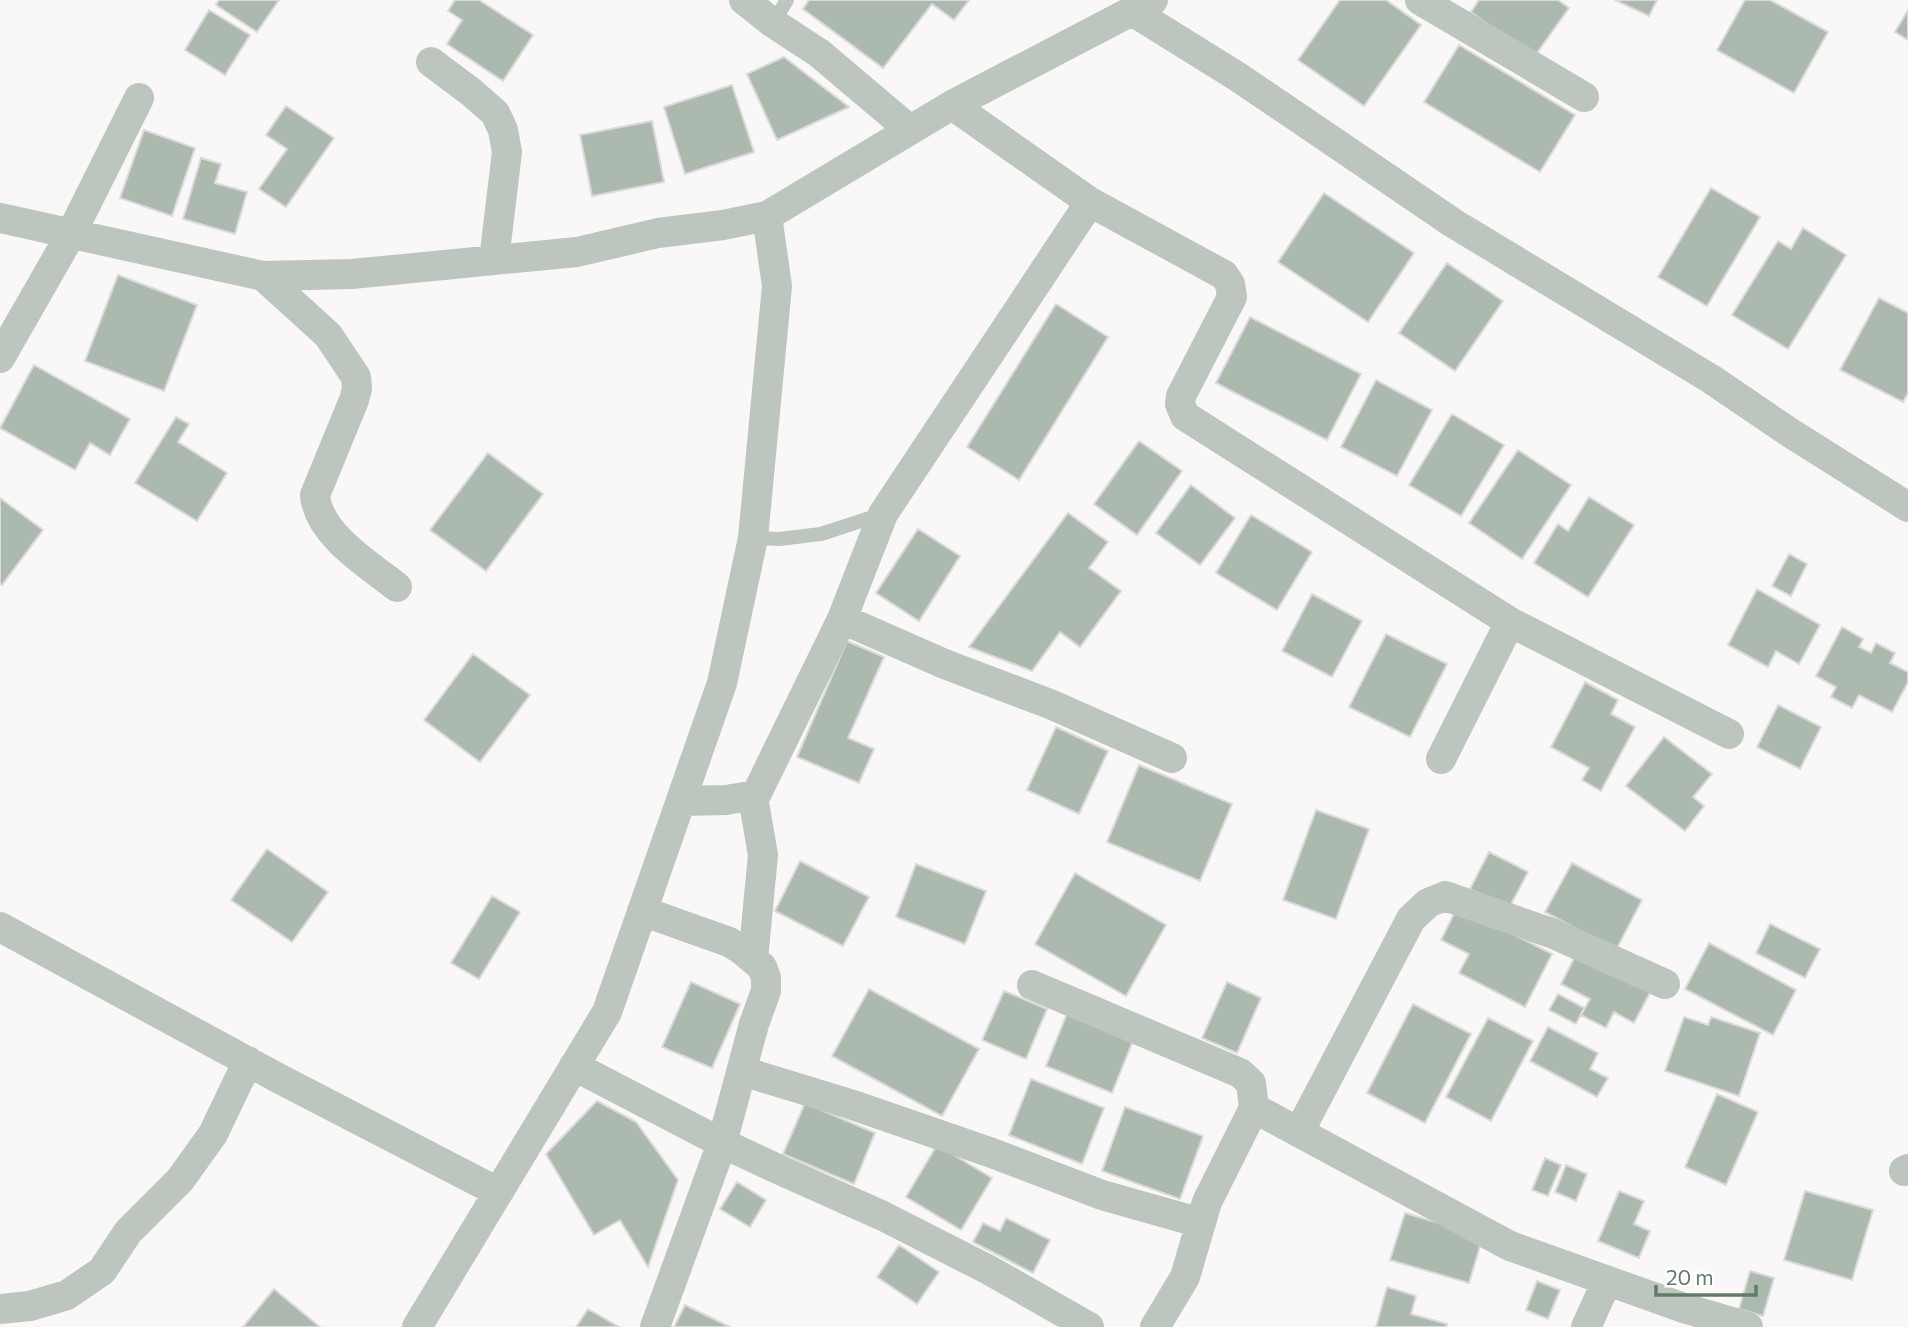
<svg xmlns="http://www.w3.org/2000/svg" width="1908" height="1327" viewBox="0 0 1908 1327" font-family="Commissioner,sans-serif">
<rect width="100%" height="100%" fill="#f9f7f8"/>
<path fill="#acb9af" stroke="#dbd9da" stroke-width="2" d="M219,0H279L257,32L216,5Z
M455,0H479L533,35L503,81L447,44L462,20L448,11Z
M809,0H969L954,20L932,4L883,68L803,9Z
M1340,0H1386L1421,25L1364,106L1298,60Z
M1479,0H1558L1569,8L1534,57L1471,12Z
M1615,0H1657L1649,16Z
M1745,0H1770L1828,32L1794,93L1717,50Z
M209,10L250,35L225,75L185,50Z
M1908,10V40L1895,32Z
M1459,45L1575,115L1540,172L1424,102Z
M784,57L849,107L777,140L747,74Z
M732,85L754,152L685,174L664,107Z
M286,106L334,138L286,207L259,189L287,149L266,135Z
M652,121L664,182L592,196L580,135Z
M144,130L195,148L172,216L120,198Z
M201,158L221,164L215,183L247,192L235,234L183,219Z
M1711,188L1760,217L1707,306L1658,277Z
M1324,193L1414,253L1368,322L1278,262Z
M1803,228L1846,255L1788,349L1732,315L1778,241L1791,249Z
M1447,263L1503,301L1455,371L1399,333Z
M118,275L197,305L164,391L85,361Z
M1879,298L1908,313V393L1903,402L1840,370Z
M1056,304L1108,337L1019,480L967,447Z
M1250,317L1361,374L1327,440L1216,383Z
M34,365L130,419L110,455L90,443L75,470L0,428Z
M1376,380L1432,410L1397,476L1341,447Z
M1452,414L1504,445L1461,516L1409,485Z
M176,417L189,424L178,442L227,473L197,521L135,483Z
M1139,441L1182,471L1137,535L1094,504Z
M1518,450L1571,485L1522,559L1469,523Z
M488,453L543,494L486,571L430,530Z
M1191,485L1235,518L1200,565L1156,533Z
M1589,497L1634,525L1588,597L1534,563L1558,524L1568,531Z
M0,498L43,530L2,585L0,584Z
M1068,513L1108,542L1089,568L1121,591L1080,647L1060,632L1032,671L969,647Z
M1251,515L1312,552L1277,610L1216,573Z
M918,529L960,556L919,621L876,593Z
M1789,554L1807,564L1791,596L1772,586Z
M1757,589L1820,625L1799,664L1776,651L1768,667L1728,645Z
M1312,594L1362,621L1332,677L1282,651Z
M1842,627L1863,639L1859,647L1871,653L1876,643L1895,653L1890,663L1908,672V682L1892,712L1859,695L1852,708L1831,697L1836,687L1816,676Z
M1386,634L1447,664L1410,737L1349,707Z
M847,641L884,657L848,738L874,749L859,783L797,757Z
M473,654L530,695L480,762L424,720Z
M1585,682L1618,700L1611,714L1635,727L1601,791L1582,780L1589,768L1551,747Z
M1778,705L1821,727L1800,769L1757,747Z
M1056,727L1108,751L1079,814L1027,790Z
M1664,737L1712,774L1693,797L1704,806L1685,831L1626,786Z
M1139,765L1232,804L1200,881L1107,842Z
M1316,810L1369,829L1336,919L1283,900Z
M267,849L328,892L292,942L231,900Z
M1489,852L1528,872L1509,908L1470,889Z
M800,861L869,897L843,946L775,911Z
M1572,863L1642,900L1616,950L1545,912Z
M916,864L986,891L965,944L896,917Z
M1075,873L1166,925L1126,996L1035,944Z
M492,896L520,912L479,979L451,963Z
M1458,906L1552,954L1525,1007L1459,973L1469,954L1441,940Z
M1770,924L1820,949L1805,978L1756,953Z
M1709,943L1796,990L1773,1035L1685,989Z
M1580,947L1652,989L1634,1023L1614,1012L1606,1028L1581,1015L1590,999L1561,984Z
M691,982L740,1004L712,1068L662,1047Z
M1227,982L1261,998L1237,1053L1202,1038Z
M869,989L979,1049L942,1116L832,1056Z
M1004,991L1047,1009L1026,1059L982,1040Z
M1558,994L1584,1008L1576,1024L1549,1010Z
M1413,1004L1471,1034L1425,1123L1367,1093Z
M1068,1011L1134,1038L1112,1093L1046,1066Z
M1684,1017L1708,1025L1711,1017L1760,1033L1739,1096L1665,1071Z
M1488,1018L1533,1041L1491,1121L1446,1097Z
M1548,1027L1598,1053L1590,1069L1608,1078L1597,1097L1530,1061Z
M1031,1079L1104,1108L1082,1164L1009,1135Z
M1717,1094L1758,1112L1726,1185L1685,1167Z
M597,1101L636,1122L678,1180L648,1267L620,1220L594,1235L546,1154Z
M805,1103L875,1133L854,1184L783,1154Z
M1125,1107L1203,1136L1180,1199L1102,1171Z
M937,1145L992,1178L961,1230L906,1197Z
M1545,1158L1561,1165L1548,1196L1532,1190Z
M1566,1165L1587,1174L1576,1201L1555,1192Z
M737,1182L766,1200L750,1227L720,1209Z
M1619,1191L1644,1201L1634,1224L1650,1231L1639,1258L1598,1241Z
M1805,1191L1873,1210L1852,1280L1784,1260Z
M1405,1213L1483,1236L1469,1283L1390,1260Z
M1006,1218L1050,1240L1033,1273L973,1242L983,1223L1000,1231Z
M899,1245L939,1272L917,1304L877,1277Z
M1750,1271L1774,1278L1763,1316L1739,1309Z
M1537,1281L1560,1290L1548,1319L1526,1310Z
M1387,1287L1416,1296L1411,1314L1447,1324L1446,1327H1376Z
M274,1289L320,1327H243Z
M685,1305L730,1327H674Z
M588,1309L619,1327H576Z"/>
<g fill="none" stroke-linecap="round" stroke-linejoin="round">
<path stroke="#bcc5be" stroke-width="14" d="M773,23L787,0
M753,538L779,539L821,534L882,514"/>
<path stroke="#bcc5be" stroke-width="30" d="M744,0L773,23L819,53L910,130
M1420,0L1584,97
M1132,11L1238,77L1453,223L1711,379L1789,432L1908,507
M431,62L471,92L495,113L503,130L507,152L494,260
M1090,202L1224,275L1230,284L1232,297L1181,396L1180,404L1185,416L1510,622L1729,734
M0,218L263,276L352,274L577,252L658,233L723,225L767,216L952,105L1153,0
M263,276L328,335L356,377L357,389L354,400L315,495C318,534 368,564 397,587
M0,358L71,234L139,98
M842,619L947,665L1050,704L1172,758
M1441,759L1510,622
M753,797L763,855L753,959
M681,801L726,800L756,795L842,619L883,514L1090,202L952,105
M642,911L729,942L742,950L762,967L766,978V991L754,1024L722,1143L655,1327
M0,927L278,1078L498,1192
M1032,985L1240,1073L1251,1083L1254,1108L1207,1202L1185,1277L1155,1327
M574,1066L722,1143L782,1171L883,1216L989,1270L1089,1327
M742,1071L850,1104L992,1153L1102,1195L1201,1223
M1254,1108L1510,1246L1684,1308L1748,1327
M1299,1132L1411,919L1428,903L1445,896L1554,934L1665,984
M1904,1171L1908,1169
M0,1309L30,1306L67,1295L102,1271L128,1232L180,1180L213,1134L248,1061
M417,1327L607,1012L722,683L753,538L777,286L767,216
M1586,1327L1607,1281"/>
</g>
<path d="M1656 1285v10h100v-10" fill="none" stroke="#617b66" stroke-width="3.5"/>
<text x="1666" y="1285" font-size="21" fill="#617b66" stroke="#ffffff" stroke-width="5" paint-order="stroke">20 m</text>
</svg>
